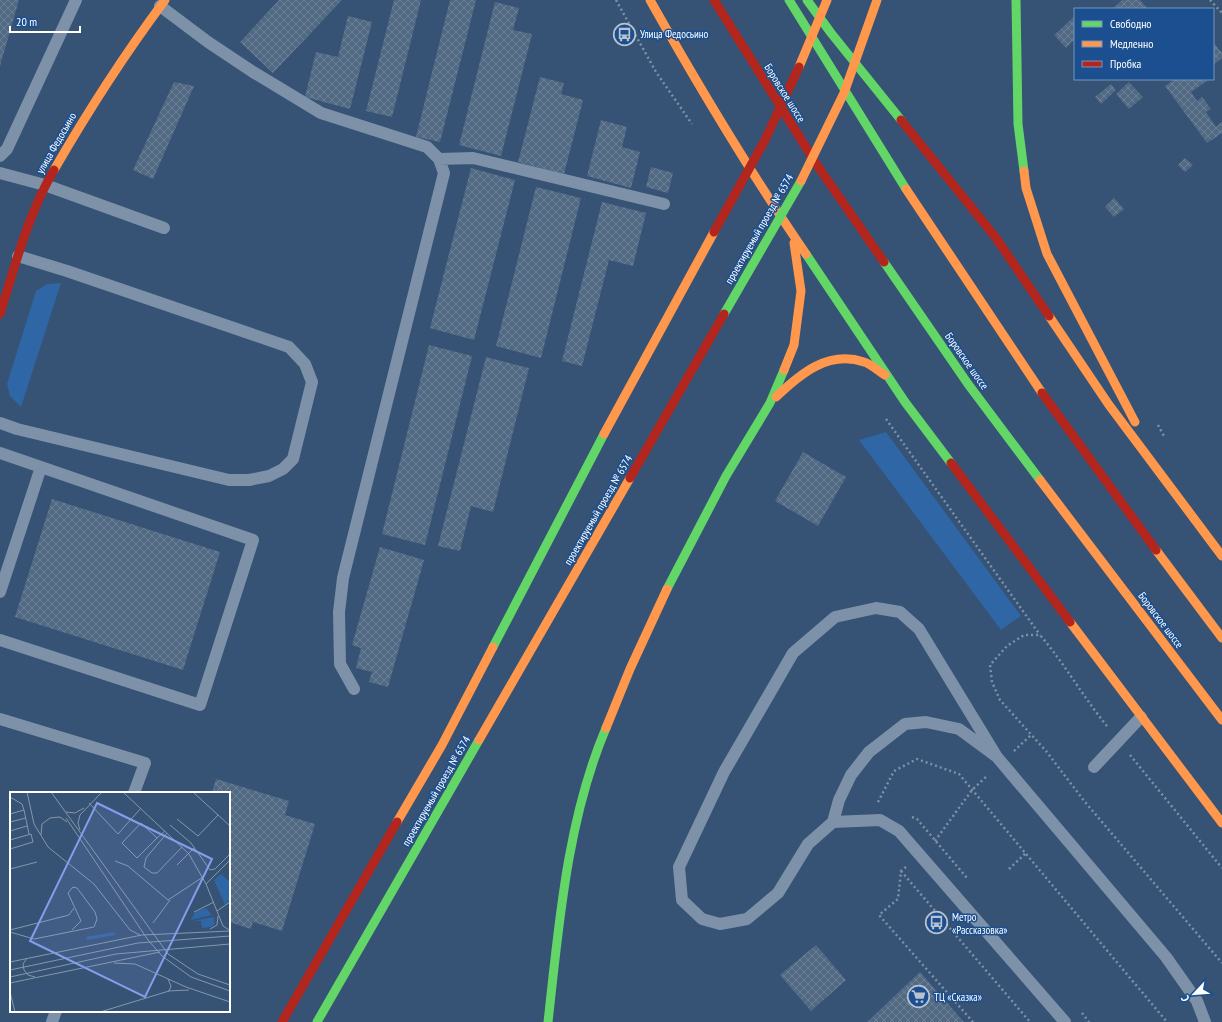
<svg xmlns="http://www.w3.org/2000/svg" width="1222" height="1022" viewBox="0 0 1222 1022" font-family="'PT Sans Narrow',sans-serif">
<defs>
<pattern id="building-cross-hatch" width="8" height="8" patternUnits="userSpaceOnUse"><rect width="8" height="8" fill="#526984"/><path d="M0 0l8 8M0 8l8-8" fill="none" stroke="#6c8096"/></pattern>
</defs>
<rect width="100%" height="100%" fill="#365274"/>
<path fill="#2f66a5" d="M61,283L21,407L10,396L7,384L36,291L47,284Z
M886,432L1021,616L1001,630L859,440Z"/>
<path fill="url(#building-cross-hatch)" d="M0,0H19L0,66Z
M279,0H342L273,73L240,42Z
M394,0H421L392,117L366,111Z
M450,0H476L440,142L416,137Z
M1122,0H1140L1148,9H1112Z
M495,2L519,8L513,30L532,34L501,156L459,145Z
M348,16L372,22L350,109L305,97L316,52L338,57Z
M1075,16V39L1066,48L1054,35Z
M1213,42L1222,53V58L1213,65Z
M540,77L564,83L561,94L583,100L564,174L518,162Z
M1175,79H1206L1207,81L1191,92L1197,101L1202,97L1211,109L1206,112L1216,127L1222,122V133L1207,143L1165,86Z
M174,82L194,86L153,179L133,170Z
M1129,82L1143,97L1129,109L1116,94Z
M1111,84L1116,90L1101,104L1095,97Z
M601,120L627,127L622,147L640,152L631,188L587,176Z
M1185,158L1193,165L1185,172L1178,165Z
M651,167L673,173L668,193L646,187Z
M471,168L515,180L474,340L430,328Z
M536,187L581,198L541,358L496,346Z
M1114,198L1124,209L1114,217L1105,207Z
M602,202L646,213L633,266L609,260L582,366L562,361Z
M429,345L472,356L425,545L382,534Z
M486,357L529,368L493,512L471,506L460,551L438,546Z
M803,452L846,477L818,526L775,501Z
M52,499L220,552L183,670L15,617Z
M380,547L424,560L388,687L369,682L372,672L356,668L361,648L352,645Z
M216,779L289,801L285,815L315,824L282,931L253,922L251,929L229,922V793H212Z
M816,945L846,980L811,1011L780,975Z
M920,972L964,1022H867Z"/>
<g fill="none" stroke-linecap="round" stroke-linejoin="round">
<path stroke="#7d92a8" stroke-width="2.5" stroke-dasharray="2 3" stroke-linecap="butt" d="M616,0L656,72L692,124
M1210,0L1222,13
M886,419L1040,635
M1158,425L1165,438
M1107,726C1083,697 1065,664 1040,635H1024L1007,646L990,665L992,682L1000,700L1046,751L1085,802L1222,963
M1014,751L1031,735
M1130,755L1222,868
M878,802L894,771L917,759L959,774L1167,1022
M912,817L917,819L967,878
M935,841L972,790L988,775
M906,867L901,871L898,899L879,915L973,1022
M1009,869L1026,853
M901,871L1030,1022
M1082,1013L1089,1022"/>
<path stroke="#7d92a8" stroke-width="12" d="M160,6L208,42L253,72L321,113L427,147L439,159L444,173L343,578L339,612L340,664L354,689
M0,156L7,149L76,0
M439,159L473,158L664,204
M0,173L45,185L164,228
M0,423L17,429L229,480H249L269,476L283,469L293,459L312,382L305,364L289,347L67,271L18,256
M0,453L253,540L200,705L0,640
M0,592L41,467
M0,719L145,763L134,793
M997,757L959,729L926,722L905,724L869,752L851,775L839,800L833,822L808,844L778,893L747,919L720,924L702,919L682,900L679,867L724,772L793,653L835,617L876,608L900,612L919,629L997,757L1166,957L1197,1001L1205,1022
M1094,767L1141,717
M833,822L880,820L899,831L1065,1022
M52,1022L56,1011"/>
<path stroke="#63d668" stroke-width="9" d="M789,0L906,189
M807,0L831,33L901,120
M1016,0L1018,124L1024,171
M806,254L905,402L951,463
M884,262L968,384L1040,480
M667,589L726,476L770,403L784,370
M493,647L604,434
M317,1022L479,740
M548,1022C559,924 567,820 606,728"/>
<path stroke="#ff974d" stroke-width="9" d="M650,0C699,87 750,172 806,254
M54,170C88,111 124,55 165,0
M1024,171L1026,188L1047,254L1135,422
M906,189L1042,393
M1049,316L1109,405L1222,556
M784,370L794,345L801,291L794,243
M776,397C800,374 828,350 864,362C871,364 878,371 885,375
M1040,480L1222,720
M1156,550L1222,638
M1070,622L1222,823
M606,728L630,669L667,589
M479,740L630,478
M397,822L442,745L493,647"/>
<path stroke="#b3261e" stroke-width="9" d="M714,0L817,165L884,262
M901,120L996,238L1049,316
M0,314C15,266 28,214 54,170
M1042,393L1156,550
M951,463L1070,622
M282,1022L397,822"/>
<path stroke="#63d668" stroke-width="9" d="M724,314L801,181"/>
<path stroke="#ff974d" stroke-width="9" d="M799,67L827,0
M801,181L844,93L877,0
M604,434L714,232"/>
<path stroke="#b3261e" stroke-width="9" d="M714,232L765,140L799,67
M630,478L724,314"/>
</g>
<defs>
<symbol id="bus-ring" viewBox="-11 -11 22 22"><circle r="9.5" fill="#1b4f8f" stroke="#b9c2ce" stroke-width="1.5"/><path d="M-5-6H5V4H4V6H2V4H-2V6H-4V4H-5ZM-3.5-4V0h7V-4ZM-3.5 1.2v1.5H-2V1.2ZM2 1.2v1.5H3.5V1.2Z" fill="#b9c2ce"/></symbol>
<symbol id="supermarket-ring" viewBox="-11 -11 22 22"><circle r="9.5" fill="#1b4f8f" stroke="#b9c2ce" stroke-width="1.5"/><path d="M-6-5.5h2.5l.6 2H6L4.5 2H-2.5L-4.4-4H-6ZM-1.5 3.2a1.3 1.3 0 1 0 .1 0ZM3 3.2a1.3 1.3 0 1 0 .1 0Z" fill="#b9c2ce"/></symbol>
</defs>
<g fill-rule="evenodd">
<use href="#bus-ring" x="612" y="22" width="25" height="25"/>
<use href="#bus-ring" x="924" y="910" width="25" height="25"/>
<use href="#supermarket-ring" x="906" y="984" width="25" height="25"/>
</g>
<g text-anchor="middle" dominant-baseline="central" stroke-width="3" stroke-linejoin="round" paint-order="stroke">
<g font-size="11" fill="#fff" stroke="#1b4f8f" text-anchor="start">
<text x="640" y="34">Улица Федосьино</text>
<text x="952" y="917">Метро<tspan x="952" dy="13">«Рассказовка»</tspan></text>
<text x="934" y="997">ТЦ «Сказка»</text>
</g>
<g font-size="11" fill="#fff" stroke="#1b4f8f">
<text transform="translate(785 93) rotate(58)">Боровское шоссе</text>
<text transform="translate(56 143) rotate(-60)">улица Федосьино</text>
<text transform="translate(759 229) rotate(-60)">проектируемый проезд № 6574</text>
<text transform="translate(967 361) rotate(55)">Боровское шоссе</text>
<text transform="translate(598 510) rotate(-60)">проектируемый проезд № 6574</text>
<text transform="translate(1161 620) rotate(53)">Боровское шоссе</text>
<text transform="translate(436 791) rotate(-60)">проектируемый проезд № 6574</text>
</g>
</g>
<g transform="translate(10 792)">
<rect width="220" height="220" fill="#365274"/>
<path d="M211,82L220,90V107L215,113L204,88ZM196,116L202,123L181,128L185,120ZM204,125V133L200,135L192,136L191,129H183ZM105,140V143L77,148L76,145Z" fill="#2f66a5"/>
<path fill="none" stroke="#8697ac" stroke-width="1" d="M17,0L24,32L38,55L84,92L120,138L130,143M41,0L158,162L188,182L220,193M113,0L179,62L196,92L213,134L219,138M183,0L220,34M0,5L12,12L14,18M79,11L108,42L131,16M56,20L65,21L74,16M0,22L14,18L19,42M56,26L138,148L152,164L181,185L220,199M167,27L188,44L208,23M0,30L16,26M160,33L181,51L200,78L205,77L220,62M70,38L68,31L70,23L92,0M0,39L17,34M157,41L136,66L134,75L142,81H147L172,55M31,43L32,32L40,26L50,25L57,30M147,46L131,31L112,51L127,66L147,46L155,39M0,48L21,42L23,50L0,57M105,69L118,74L158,108L193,85M167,73L184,56M0,77L27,70M196,92L220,68M207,119L220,110M184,120L204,110M143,131L160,108M200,137L207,133L208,124M0,138L59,123L64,116M0,140L24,147L84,135L87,127L85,120L67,96L63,95L58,101L71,129L62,138M17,166L13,172L14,178L18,183L25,185M0,170L132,143L220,139M104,171L125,172L176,195L220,210M0,178L128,151L220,144M0,185L106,162L220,152M0,191L150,160M158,199L179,198M0,200L5,220M90,220L159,199L161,194L158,187"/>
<path fill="#839eea" fill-opacity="0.15" stroke="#839eea" stroke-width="2" d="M87,11L202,67L135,205L20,149Z"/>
<rect width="220" height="220" fill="none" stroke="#fff" stroke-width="2"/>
</g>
<rect x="1074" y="8" width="140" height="72" fill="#1b4f8f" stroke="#7695bc"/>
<rect x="1082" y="21" width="20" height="6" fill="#63d668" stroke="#7695bc"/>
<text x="1110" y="28" font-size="12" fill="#ffffff">Свободно</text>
<rect x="1082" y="41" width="20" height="6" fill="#ff974d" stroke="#7695bc"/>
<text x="1110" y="48" font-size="12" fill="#ffffff">Медленно</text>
<rect x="1082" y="61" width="20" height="6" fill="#b3261e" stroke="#7695bc"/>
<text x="1110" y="68" font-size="12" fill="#ffffff">Пробка</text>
<g transform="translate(1194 994) rotate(244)" stroke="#1b4f8f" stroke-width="3" paint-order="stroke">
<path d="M0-3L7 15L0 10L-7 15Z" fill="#ffffff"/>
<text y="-6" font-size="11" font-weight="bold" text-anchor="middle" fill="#ffffff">С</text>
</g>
<path d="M10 26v6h70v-6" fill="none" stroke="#ffffff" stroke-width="2"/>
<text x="16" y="26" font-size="12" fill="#ffffff" stroke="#1b4f8f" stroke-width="3" paint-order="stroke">20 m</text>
</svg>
